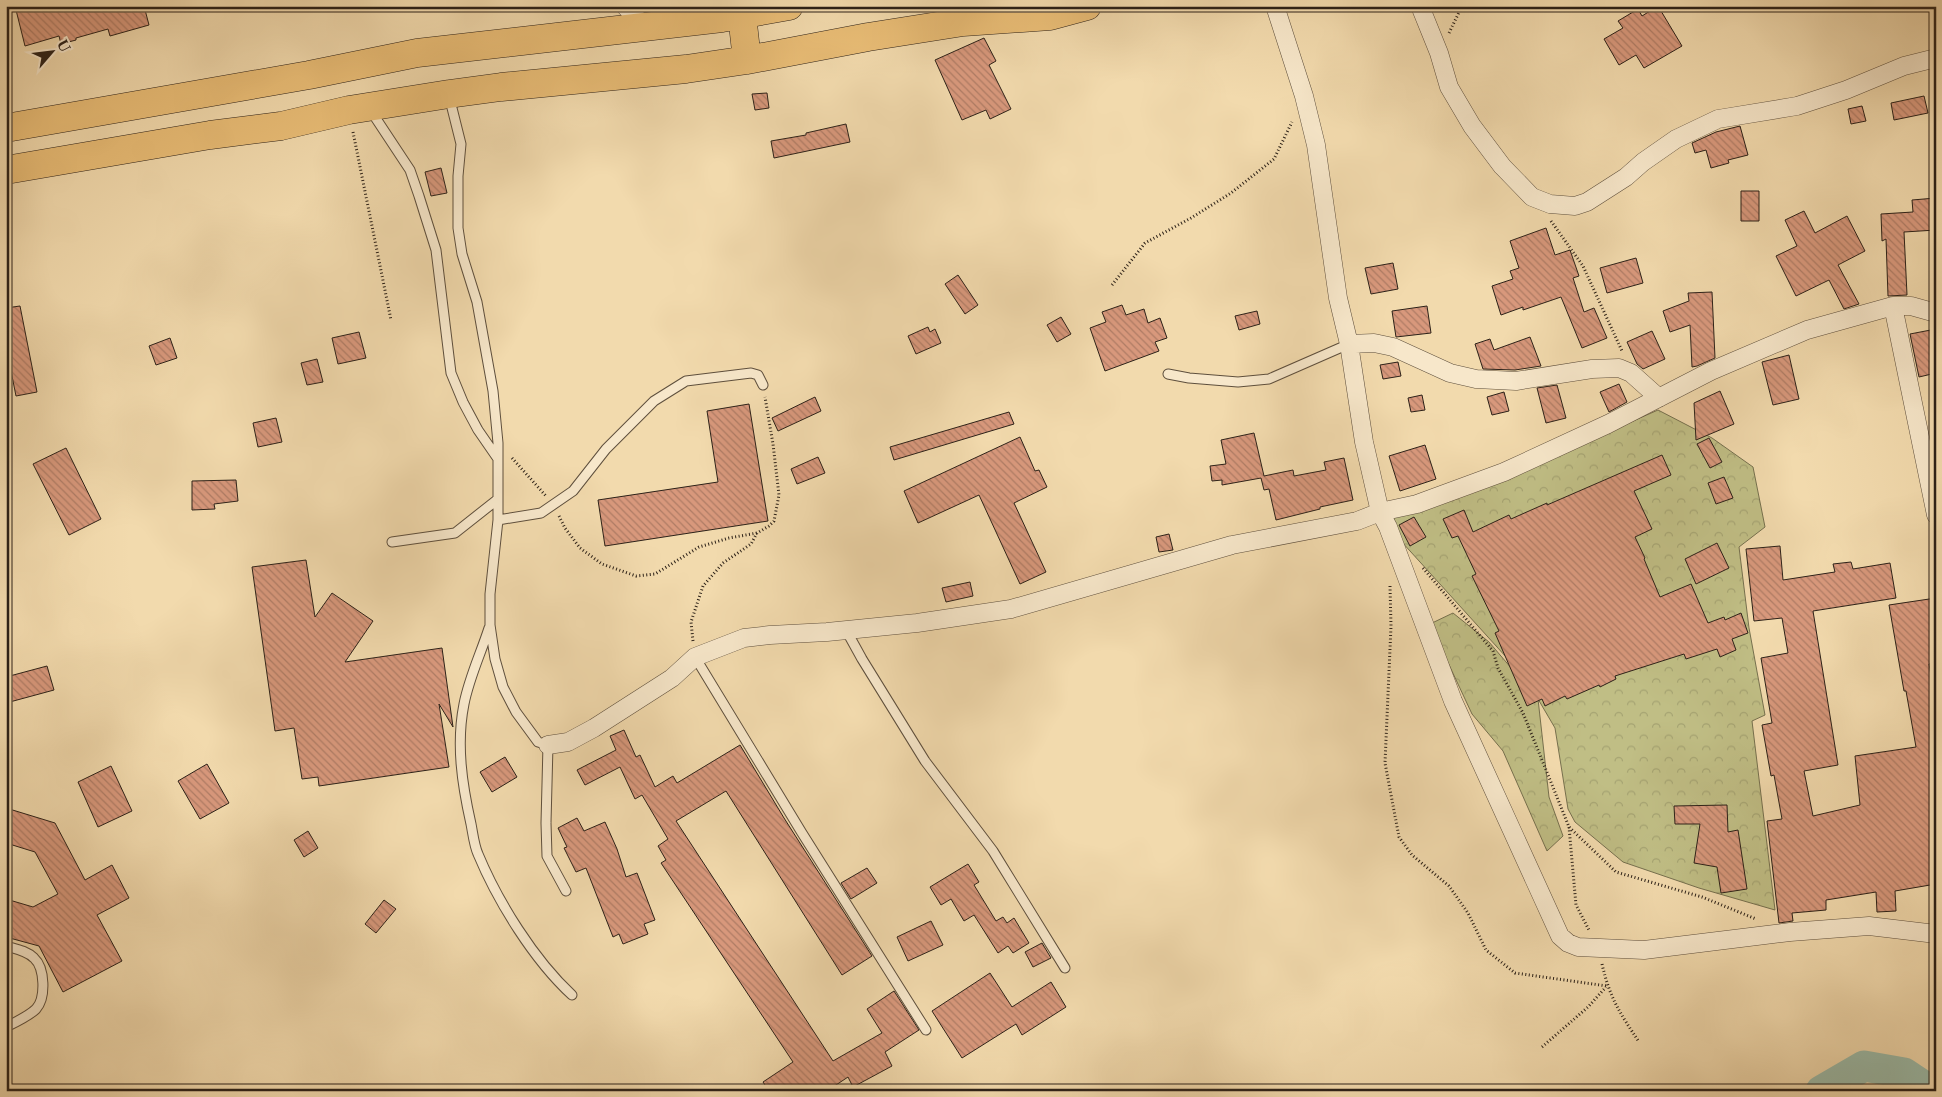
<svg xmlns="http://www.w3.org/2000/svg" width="1942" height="1097" viewBox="0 0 1942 1097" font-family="'Libre Caslon Text',serif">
<defs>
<pattern id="forest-crowns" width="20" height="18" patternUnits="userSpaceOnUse" patternTransform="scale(1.25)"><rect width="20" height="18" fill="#c0be85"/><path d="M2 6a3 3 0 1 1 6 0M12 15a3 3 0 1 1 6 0" fill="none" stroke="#a5a372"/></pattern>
<pattern id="building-back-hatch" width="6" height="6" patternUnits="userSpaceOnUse" patternTransform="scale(1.25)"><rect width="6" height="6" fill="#d8987c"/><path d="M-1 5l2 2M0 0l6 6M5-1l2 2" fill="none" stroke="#af7c65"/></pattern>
</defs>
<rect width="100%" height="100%" fill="#f2daad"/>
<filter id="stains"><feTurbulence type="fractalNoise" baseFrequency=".004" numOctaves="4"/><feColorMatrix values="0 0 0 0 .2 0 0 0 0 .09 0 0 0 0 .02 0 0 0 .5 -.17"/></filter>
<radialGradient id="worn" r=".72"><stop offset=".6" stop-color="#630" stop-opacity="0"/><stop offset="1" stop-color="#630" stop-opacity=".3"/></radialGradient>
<path fill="url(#forest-crowns)" stroke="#76704e" d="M1658,410L1712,438L1753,467L1765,527L1739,547L1749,628L1765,715L1752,721L1775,910L1699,888L1623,862L1575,822L1568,809L1555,728L1538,699L1549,797L1563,836L1547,851L1503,751L1472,714L1430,624L1453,613L1489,642L1535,696L1526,679L1391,530L1386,515L1567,450Z"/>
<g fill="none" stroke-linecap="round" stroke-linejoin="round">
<path stroke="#9bbba9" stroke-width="31" d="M1821,1091L1864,1066L1904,1073L1931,1091"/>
</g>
<path fill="url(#building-back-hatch)" stroke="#2c2118" d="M15,6H144L149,25L110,36L108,29L76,38V40L61,44L59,36L25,46Z
M1658,6L1682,46L1644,68L1636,55L1619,65L1604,39L1623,28L1618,21L1638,9L1642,16Z
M984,38L996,61L989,65L1011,109L990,119L986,110L962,120L935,60Z
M767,93L769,108L755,110L752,94Z
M1924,96L1928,113L1894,120L1891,103Z
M1862,106L1866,121L1851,124L1848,109Z
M846,124L850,142L774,158L771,141L806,135V133Z
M1740,126L1748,155L1728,160L1729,163L1711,168L1706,150L1695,153L1692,143L1716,132Z
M441,168L447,193L431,196L425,172Z
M1741,191H1759V221H1741Z
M1936,198V230L1904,232L1907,295L1888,296L1886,239L1882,241L1881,214L1913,212L1912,200Z
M1804,211L1815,233L1847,216L1865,251L1838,265L1859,304L1844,309L1829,280L1796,296L1776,256L1797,246L1785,220Z
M1546,228L1555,255L1570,250L1579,276L1573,278L1584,312L1594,308L1607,338L1582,348L1561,297L1523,310V307L1501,315L1492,286L1513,279L1510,271L1519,268L1510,241Z
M1636,258L1643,283L1607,293L1600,268Z
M1393,263L1398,289L1371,294L1365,268Z
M958,275L978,305L965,314L945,284Z
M1712,292L1715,358L1697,366L1692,367L1690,325L1670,332L1663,311L1689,301L1688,293Z
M1122,305L1126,315L1144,309L1148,323L1160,318L1167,338L1155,342L1159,351L1105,371L1090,328L1106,322L1102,312Z
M20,306L37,392L16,396L6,346V308Z
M1427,306L1431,333L1396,337L1392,311Z
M1257,311L1260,324L1239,330L1235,316Z
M1061,317L1071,334L1057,342L1047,325Z
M928,327L930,332L935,329L941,343L916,354L908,336Z
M1936,329V373L1919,377L1910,334Z
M1652,331L1665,359L1643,369L1637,364L1627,342Z
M359,332L366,358L338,364L332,338Z
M1530,337L1541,366L1515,370L1483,369L1475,344L1490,339L1494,350Z
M170,338L177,358L156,365L149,346Z
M1789,355L1799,399L1773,405L1762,362Z
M317,359L323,382L307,385L301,363Z
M1398,362L1401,376L1383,379L1380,365Z
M1619,384L1627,402L1609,412L1600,392Z
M1557,385L1566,418L1546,423L1537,388Z
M1720,391L1734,424L1696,440L1694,403Z
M1504,392L1509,411L1492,415L1487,397Z
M1422,395L1425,410L1411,412L1408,398Z
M815,397L821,411L778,431L772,418Z
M749,404L768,521L605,546L598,500L718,482L707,411Z
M1009,412L1014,424L894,460L890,447Z
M276,418L282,442L258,447L253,423Z
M1254,433L1264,476L1293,470L1294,476L1326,470L1324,462L1344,458L1353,500L1320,507V509L1276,520L1269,489L1264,490L1261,478L1222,485V480L1212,481L1210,466L1226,464L1221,440Z
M1020,437L1035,471L1039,470L1047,487L1014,503L1046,572L1020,584L979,495L918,523L904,491Z
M1709,438L1722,462L1710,468L1697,444Z
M1425,445L1436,479L1400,491L1389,456Z
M66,448L101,519L69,535L33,464Z
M1662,455L1671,475L1634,491L1652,529L1635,537L1645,558L1644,559L1660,597L1691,584L1708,623L1724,617L1725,620L1741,613L1748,633L1732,639L1736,650L1720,657L1717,649L1686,659L1684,654L1615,676L1616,679L1600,687L1599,685L1567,699L1565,696L1545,706L1542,699L1527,706L1495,633L1499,631L1472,576L1476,574L1458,536L1452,538L1443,519L1464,510L1473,532L1509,515L1511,519L1547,503V505Z
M818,457L825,473L797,484L791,469Z
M1724,477L1733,498L1716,504L1708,483Z
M236,480L238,501L214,504L215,509L192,510V481Z
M1414,517L1426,537L1410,546L1399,525Z
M1169,534L1173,550L1159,552L1156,537Z
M1717,543L1729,568L1696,584L1685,559Z
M1780,546L1783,580L1835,572L1833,564L1851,562L1853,569L1890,563L1896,598L1813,611L1838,765L1804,771L1813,816L1860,805L1855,756L1916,747L1906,691H1904L1889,605L1936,598V663L1929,664L1936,706V884L1895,891L1896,911L1877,912L1876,892L1826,900V910L1792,913L1793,921L1779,923L1767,821L1782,819L1774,775L1771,776L1762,725L1772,723L1761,658L1788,653L1782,618L1754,621L1746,549Z
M306,560L315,617L332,593L373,621L345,662L442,648L453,727L439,704L449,767L319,786L318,777L302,779L294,728L275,731L252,567Z
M970,582L973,596L946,602L942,588Z
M47,666L54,690L6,703V677Z
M624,730L636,757L640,755L655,787L673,776L677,783L740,745L784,818L872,956L842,975L726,791L676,821L833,1061L882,1033L867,1009L894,991L919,1030L885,1052L892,1066L853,1087L848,1077L827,1091H769L763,1082L793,1062L661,863L666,860L658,846L668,839L642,795L635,799L620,767L585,785L577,770L616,750L610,736Z
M505,757L517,777L492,792L480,772Z
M207,764L229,803L200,819L178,781Z
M111,766L132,811L98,827L78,782Z
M1727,805L1728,832L1738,830L1747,889L1721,893L1717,867L1694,863L1700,824H1675L1674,806Z
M6,808L55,823L85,880L112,865L129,898L97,915L122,961L63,992L39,946L6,937V899L33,907L58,894L35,852L6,843Z
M577,818L584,831L605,822L617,849L626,877L637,873L655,920L644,924L648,934L623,944L619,934L613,937L586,868L576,872L564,848L567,847L558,828Z
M308,831L318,848L304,857L294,840Z
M968,864L979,882L974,885L996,921L1003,917L1007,923L1014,918L1029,943L1013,953L1008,946L998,953L974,915L964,921L951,899L941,905L930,887Z
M867,868L877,883L851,899L841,883Z
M384,900L396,909L376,933L365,924Z
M931,921L943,945L908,961L897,937Z
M1042,943L1051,958L1033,967L1025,952Z
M990,973L1012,1007L1051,982L1066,1007L1022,1035L1016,1024L962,1058L932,1011Z"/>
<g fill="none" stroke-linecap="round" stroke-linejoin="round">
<defs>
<path id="service" d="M449,96L461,144L458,176V228L462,254L477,302L493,391L498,443V520L490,594V625L495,659L503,687L516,712L538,742L548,745L546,823L547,856L566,891
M371,111L410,170L419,196L436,250L451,373L463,402L478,430L498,459
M1168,374L1189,378L1238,382L1269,379L1349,344
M498,520L541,513L573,491L606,449L654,401L686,381L751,373L758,375L763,385
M392,542L455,533L498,499
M489,628C481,653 469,678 464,704C456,744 462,784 471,824C473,834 474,845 478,854C498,902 534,960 572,995
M846,630L862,659L925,761L993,851L1065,968
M695,657L802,833L926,1030
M6,946C16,949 27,951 34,958C45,968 46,998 36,1009C29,1016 16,1022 6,1027"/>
<path id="minor" d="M625,6L644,26
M1275,6L1304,96L1316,145L1338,298L1349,344L1364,442L1380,512L1388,527L1453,701L1560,936L1568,943L1578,947L1644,950L1790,932L1869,926L1936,934
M1420,6L1439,53L1449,87L1472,126L1502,166L1532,197L1550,204L1575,206L1587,202L1626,177L1643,162L1676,139L1718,119L1797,106L1846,90L1904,66L1936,58
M1893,306L1936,515
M1349,344L1374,343L1393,347L1450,373L1476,379L1516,381L1592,369L1619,368L1631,373L1659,398
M548,745L568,742L594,728L672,678L695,657L744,638L770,635L827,632L917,623L1011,609L1232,545L1357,521L1380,512L1417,504L1504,472L1608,424L1711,371L1807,330L1893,306H1911L1936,313"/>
<path id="trunk" d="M742,15L747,60
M6,128L309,75L417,53L722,18L789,6
M6,170L210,135L281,126L349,110L449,94L501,87L686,69L747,60L868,37L963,22L1050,16L1087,6"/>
</defs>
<use href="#service" stroke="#5e4f3d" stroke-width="11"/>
<use href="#minor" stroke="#5e4f3d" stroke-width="19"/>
<use href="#trunk" stroke="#2c2118" stroke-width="29"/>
<path stroke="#2c2118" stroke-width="3" stroke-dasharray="1 2.5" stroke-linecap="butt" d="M1449,33L1462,6
M353,132L391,320
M1551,221L1583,266L1622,351
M1112,285L1145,243L1191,218L1231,193L1274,159L1292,122
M512,458L546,496
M559,516L565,528L580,548L602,564L636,576L655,574L699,547L729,538L757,533
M1423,568L1493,651L1498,668L1523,713L1569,827L1616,872L1702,897L1756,919
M1390,586L1391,626L1385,763L1399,837L1412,855L1449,886L1468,913L1486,950L1515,973L1607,986
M693,641L691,622L703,586L723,563L751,544L757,533L769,526L774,521L779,495L773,444L765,397
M1569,827L1576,905L1589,930
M1602,964C1610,999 1620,1013 1639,1042
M1542,1047L1588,1007L1606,987"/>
<use href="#service" stroke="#f7e7ca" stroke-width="9"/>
<use href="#minor" stroke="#f7e7ca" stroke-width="18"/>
<use href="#trunk" stroke="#e9bd76" stroke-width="28"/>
</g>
<rect width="1942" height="1097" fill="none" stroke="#f2daad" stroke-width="25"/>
<rect x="8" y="8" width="1927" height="1082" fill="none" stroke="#2c2118" stroke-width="2.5"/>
<rect x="12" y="12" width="1917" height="1072" fill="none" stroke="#2c2118"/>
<g transform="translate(52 52) rotate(62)" stroke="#f7e7ca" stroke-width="4" paint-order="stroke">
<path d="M0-4L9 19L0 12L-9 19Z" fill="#2c2118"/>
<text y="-8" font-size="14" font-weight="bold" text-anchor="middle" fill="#2c2118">U</text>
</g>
<rect width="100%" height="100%" filter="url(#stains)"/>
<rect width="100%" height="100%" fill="url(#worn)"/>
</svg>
